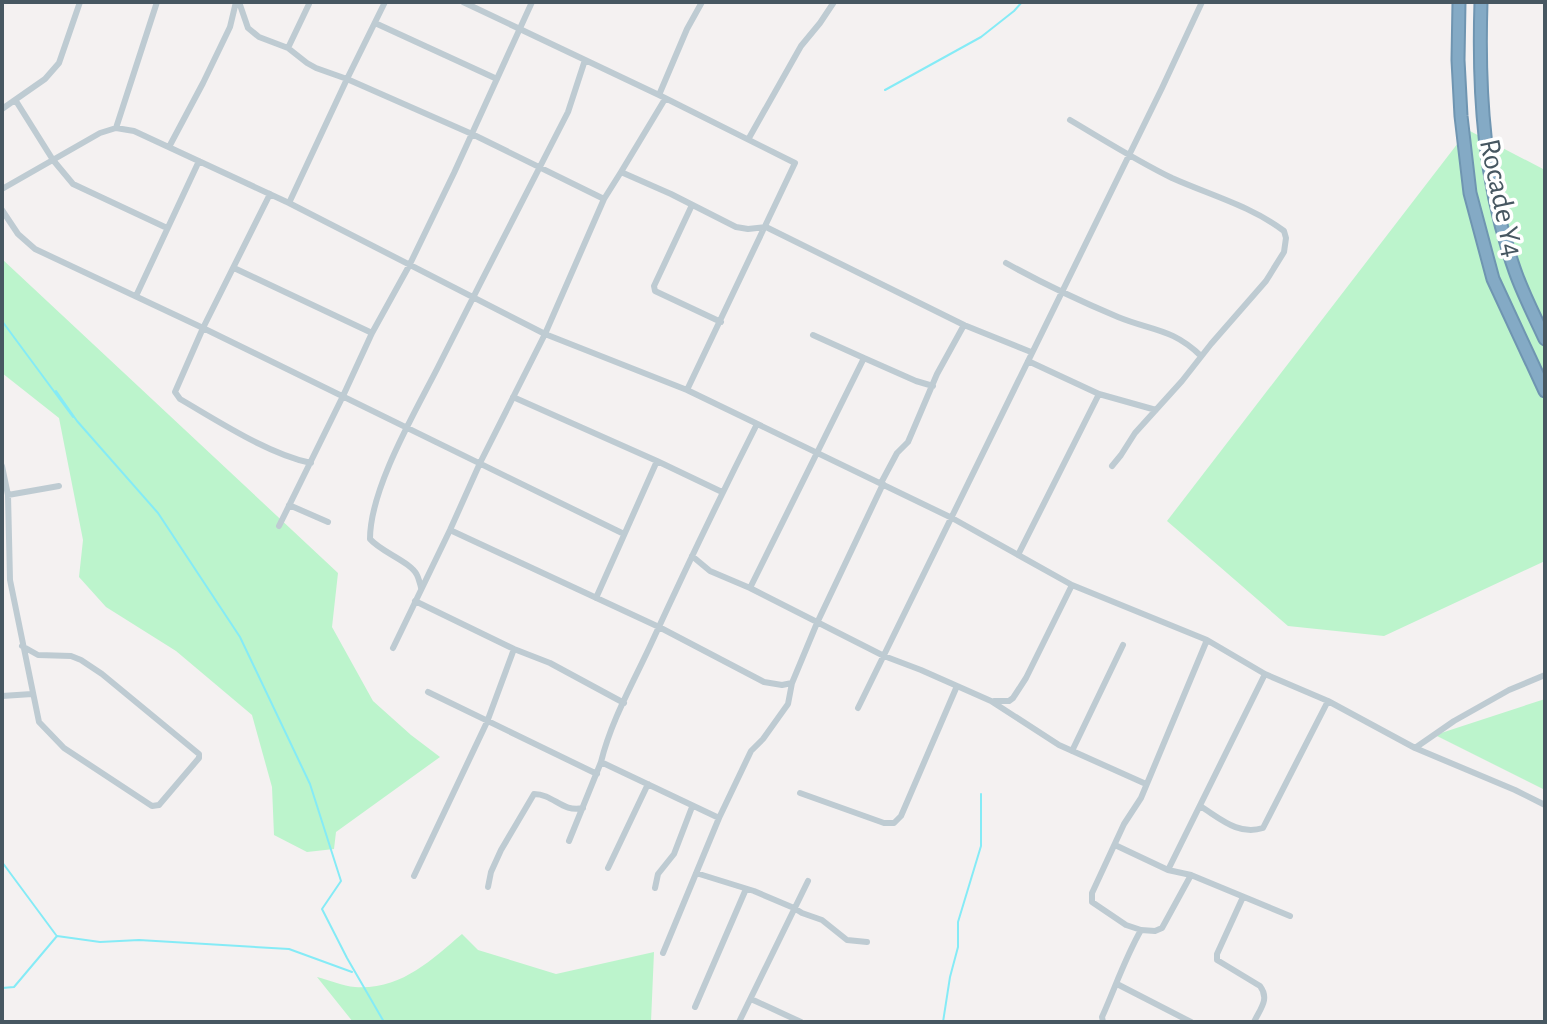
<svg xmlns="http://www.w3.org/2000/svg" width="1547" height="1024" viewBox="0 0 1547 1024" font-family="'Alegreya Sans',sans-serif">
<rect width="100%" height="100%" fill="#f4f1f1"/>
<path fill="#bcf4cc" d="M1468,130L1545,170V561L1384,636L1288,626L1167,521Z
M2,259L338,573L332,627L373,701L411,735L440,757L336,832L334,849L307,852L274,835L272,787L252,715L176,651L106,607L79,577L83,540L59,418L2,373Z
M1545,699V790L1435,735Z
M462,934L478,950L556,974L654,952L651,1022H353L317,977C329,980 343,986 355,987C401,990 430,961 462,934Z"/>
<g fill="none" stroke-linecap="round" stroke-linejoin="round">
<path stroke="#85ebf6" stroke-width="2" d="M885,90L981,37L1014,11L1022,2
M2,321L73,417L56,391L77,421L158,513L240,637L310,784L341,881L322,909L347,958L384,1022
M2,862L56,935
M2,988L14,987L57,936L100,942L139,940L289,949L352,972
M943,1022L950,977L958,947V922L981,846V794"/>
<defs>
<path id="highway" d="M1459,2L1458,60L1461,116L1470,193L1493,279L1545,391
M1481,2C1478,95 1484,183 1515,271C1523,294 1535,317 1545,339"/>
</defs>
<use href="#highway" stroke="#6f95b1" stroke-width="15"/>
<path stroke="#becbd2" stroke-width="6" d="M239,2L248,28L259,37L288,48L307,63L316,68L347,79L472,134L604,199L621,172L671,194L736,227L748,229L766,227L964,325L1031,352
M463,2L659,95L795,163L687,390
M375,23L497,79
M288,48L309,4
M659,95L687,29L702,2
M16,101L53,160L73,184L167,228
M2,109L45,79L59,63L80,2
M1070,120C1104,140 1137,161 1172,178C1210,195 1251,206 1284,231L1286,238L1284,252L1266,281L1211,344L1182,381L1135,433L1121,455L1112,466
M116,128L157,2
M749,138L801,46L820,23L834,2
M169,147L203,83L230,27L236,2
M621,172L665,99
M2,189L100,133L116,128L134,131L289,203L545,334L604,199
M270,194L203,328L175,392L180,399C218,421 268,454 311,463
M289,203L347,79L385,2
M692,205L654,286L655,291L721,322
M2,210L18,234L35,249L203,328L624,534
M1006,263C1042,283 1080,301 1118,317C1152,331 1172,328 1201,356
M234,268L372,333
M136,296L199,161
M813,335L864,358
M1028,361L1099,394L1156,410
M513,397L657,461L722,492
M2,466L8,495L10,580L39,722L64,748L152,806L159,805L199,758V754L102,674L81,660L71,656L38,655L22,646
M881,483L897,453L908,442L937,374L964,325
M8,495L59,486
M289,505L328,522
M279,526L343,396L372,333L409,266L454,173L532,2
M450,530L659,627L764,682L782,685L792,683
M1018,555L1099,394
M692,556L710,571L750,588L884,656L921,670L991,701L1059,745L1146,784
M421,588C421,586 418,577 417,575C411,562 381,552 370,539C370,489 414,414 437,369C480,283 524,198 568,112L585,60
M750,588L864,358L916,381L933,386
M596,598L657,461
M415,601L514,649L550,663L624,703
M393,648L450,530L480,463L545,334L687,390L952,518L1072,585L1207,640L1265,674L1328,701L1415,748L1454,721L1509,690L1545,675
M428,692L597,774
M2,696L32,694
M994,701H1009L1013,698L1026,678L1072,585
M858,708L1162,88L1202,2
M1415,748L1515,790L1545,805
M1072,751L1123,645
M601,762C611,721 633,683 651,644C685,570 720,497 757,424
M800,793L884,823H894L901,816L957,686
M1200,806C1220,818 1238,836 1263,828L1328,701
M569,841L601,762L719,818
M1115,845L1168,870
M608,868L648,784
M696,873L754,891L794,908L802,913L822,920L847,940L867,942
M1191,875L1290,916
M414,876L487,722L514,649
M488,887L491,872L501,850L534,794C554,794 562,813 583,808
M655,888L658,874L674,854L692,807
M1243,897L1217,954V960L1260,986C1270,999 1260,1009 1254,1022
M1141,930L1155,931L1162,928L1191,875L1168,870L1265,674
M663,953L719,818L751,751L763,739L788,704L792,683L817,623L883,484
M1117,984L1191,1022
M751,999L801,1022
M695,1007L746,889
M739,1022L808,881
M1103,1022L1102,1017C1115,988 1125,958 1141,930L1126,925L1092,902V893L1124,824L1141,798L1207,640"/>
<use href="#highway" stroke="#84aac5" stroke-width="11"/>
</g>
<g text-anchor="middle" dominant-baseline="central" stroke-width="7" stroke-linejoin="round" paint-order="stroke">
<g font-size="30" fill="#475761" stroke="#fff">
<text transform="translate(1501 198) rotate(78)">Rocade Y4</text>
</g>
</g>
<rect width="1547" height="1024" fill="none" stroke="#475761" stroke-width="8"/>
</svg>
